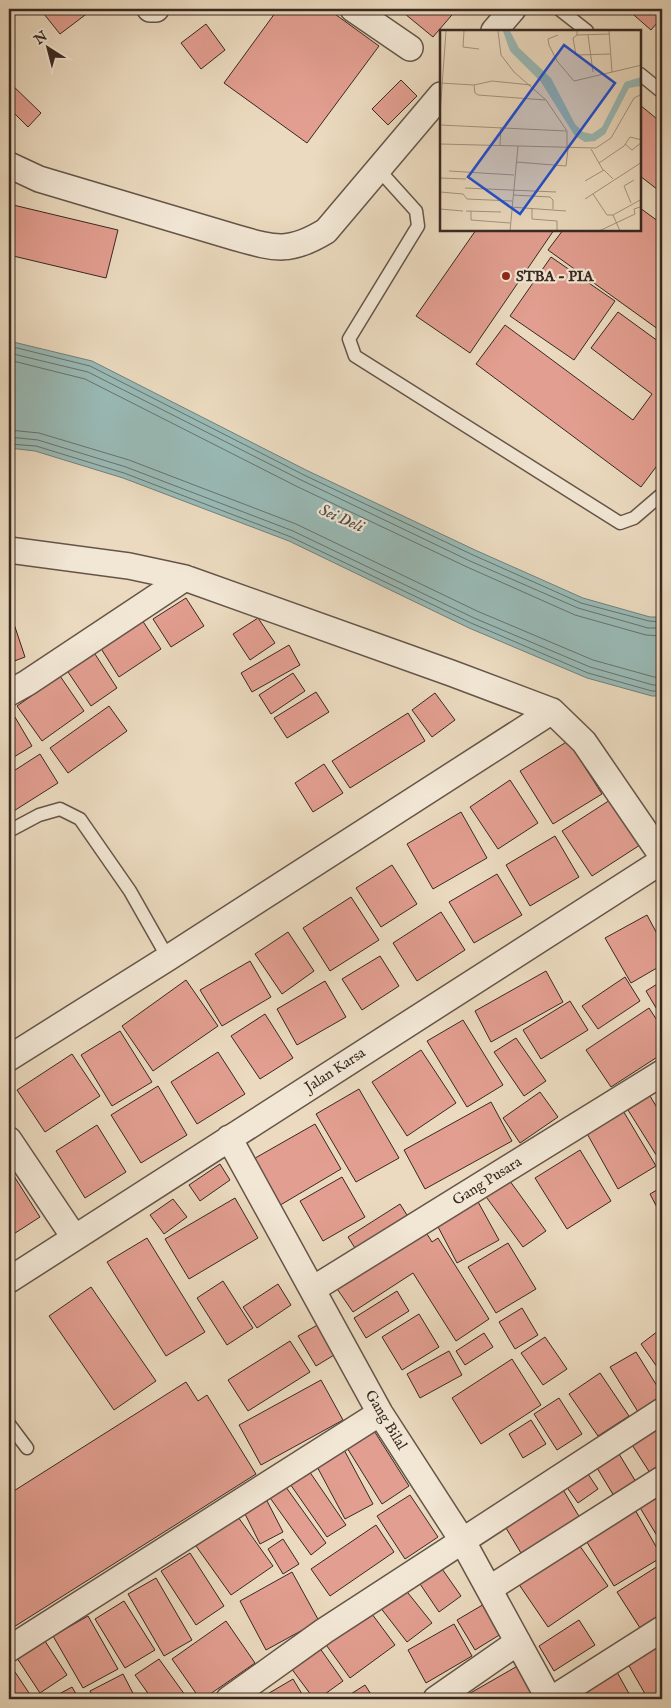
<svg xmlns="http://www.w3.org/2000/svg" width="671" height="1708" viewBox="0 0 671 1708" font-family="'IM FELL English',serif">
<rect width="100%" height="100%" fill="#ebdabf"/>
<filter id="stains"><feTurbulence type="fractalNoise" baseFrequency=".004" numOctaves="4"/><feColorMatrix values="0 0 0 0 .2 0 0 0 0 .09 0 0 0 0 .02 0 0 0 .5 -.17"/></filter>
<radialGradient id="worn" r=".72"><stop offset=".6" stop-color="#630" stop-opacity="0"/><stop offset="1" stop-color="#630" stop-opacity=".3"/></radialGradient>
<path fill="#99bab6" stroke="#72807b" d="M9,341L92,361L306,470L475,550L583,598L650,617H662V696H652L587,678L469,628L289,541L123,478L35,451L9,448Z"/>
<g fill="none" stroke-linecap="round" stroke-linejoin="round">
<path stroke="#68726c" stroke-width="1" d="M9,346L90,366L304,475L473,555L581,603L649,621L662,622
M9,353L88,372L301,480L470,561L578,608L648,628H662
M9,360L85,379L298,487L467,567L575,615L646,635L662,636
M9,430L39,433L129,460L296,524L477,611L593,660L654,677L662,678
M9,437L38,440L126,467L293,531L474,618L590,667L653,685H662
M9,444L36,446L124,473L291,537L471,623L588,673L652,691H662"/>
</g>
<path fill="#e29e90" stroke="#382922" d="M40,9H93L60,34Z
M278,9H328L379,46L307,143L224,83Z
M399,9H457L433,37Z
M627,9H662V17L651,30Z
M206,24L225,50L201,69L181,43Z
M401,80L417,96L388,125L372,109Z
M9,82L41,113L28,127L9,108Z
M640,105L662,123V193L640,176Z
M9,204L118,230L106,278L9,255Z
M640,208L662,224V332L548,250L563,230H640Z
M476,230H554L470,353L416,316Z
M551,257L615,301L574,360L510,316Z
M618,312L662,344V459L641,487L476,364L505,325L633,420L652,394L591,348Z
M186,598L204,626L171,647L153,619Z
M9,609L25,657L9,663Z
M258,618L275,643L250,660L233,634Z
M142,620L161,649L119,677L100,647Z
M289,645L300,665L252,692L241,673Z
M93,651L117,688L91,706L66,669Z
M293,673L305,691L271,714L259,695Z
M60,676L84,711L42,741L17,706Z
M316,692L329,712L287,738L274,718Z
M435,693L455,720L432,737L412,710Z
M109,706L127,731L68,773L50,748Z
M9,707L32,746L9,760Z
M408,713L425,741L350,788L332,761Z
M568,741L602,794L553,824L520,771Z
M40,754L58,783L9,814V774Z
M324,764L343,793L313,812L295,783Z
M510,780L538,823L498,849L470,807Z
M610,800L640,845L592,876L562,831Z
M461,812L487,858L433,889L407,844Z
M555,836L579,877L530,906L506,865Z
M392,865L417,904L381,927L356,888Z
M497,874L522,915L474,943L449,902Z
M351,897L379,940L330,971L303,928Z
M441,912L465,950L417,981L393,943Z
M647,915L662,943V965L631,983L605,938Z
M662,925V937L657,929Z
M288,932L314,971L282,994L255,954Z
M380,956L399,986L362,1010L342,979Z
M250,961L271,997L222,1026L200,990Z
M546,971L563,1002L491,1042L475,1011Z
M625,977L640,1001L598,1029L582,1006Z
M186,980L218,1026L153,1071L122,1026Z
M325,981L346,1017L297,1045L277,1009Z
M662,981V1018L646,991Z
M570,1001L588,1030L541,1059L523,1030Z
M649,1008L662,1028V1054L611,1087L586,1050Z
M265,1014L293,1058L260,1079L231,1036Z
M463,1020L503,1085L467,1107L427,1041Z
M120,1031L152,1082L112,1106L81,1055Z
M516,1038L546,1081L524,1096L494,1052Z
M421,1050L456,1103L407,1136L372,1082Z
M218,1052L245,1094L197,1124L171,1082Z
M72,1054L100,1096L45,1132L17,1090Z
M158,1086L187,1135L141,1163L111,1115Z
M359,1089L399,1158L356,1182L316,1114Z
M540,1092L558,1117L520,1143L503,1118Z
M650,1096L662,1116V1160L660,1161L628,1110Z
M491,1102L512,1141L425,1189L404,1150Z
M622,1109L656,1166L618,1189L585,1130Z
M315,1124L341,1169L277,1207L250,1161Z
M97,1125L126,1172L85,1198L56,1151Z
M580,1150L611,1201L567,1229L535,1178Z
M220,1164L230,1180L200,1201L189,1185Z
M12,1173L40,1217L9,1237V1175Z
M342,1177L365,1217L323,1241L300,1201Z
M507,1177L546,1231L523,1247L484,1194Z
M662,1187V1217L650,1194Z
M235,1198L258,1238L189,1279L165,1239Z
M173,1199L187,1217L164,1234L150,1215Z
M477,1200L499,1240L457,1263L436,1223Z
M400,1204L412,1223L360,1256L348,1237Z
M422,1226L432,1242L438,1238L489,1319L456,1341L413,1273L353,1312L333,1283Z
M147,1238L205,1332L166,1356L107,1262Z
M508,1243L536,1289L496,1313L468,1267Z
M223,1281L253,1328L227,1345L197,1298Z
M278,1284L291,1305L257,1328L243,1307Z
M91,1287L156,1381L114,1410L49,1316Z
M397,1291L409,1311L366,1338L354,1318Z
M522,1308L538,1335L515,1349L499,1322Z
M419,1314L439,1347L402,1370L382,1337Z
M321,1323L339,1352L316,1366L298,1336Z
M662,1328V1374L641,1344Z
M484,1333L493,1347L465,1365L456,1351Z
M545,1337L567,1369L543,1385L521,1353Z
M290,1341L310,1372L248,1411L228,1380Z
M449,1351L462,1375L420,1398L407,1374Z
M636,1352L662,1394V1401L640,1415L610,1367Z
M512,1359L541,1405L481,1444L452,1398Z
M600,1373L629,1416L598,1436L569,1394Z
M321,1380L343,1420L261,1465L239,1425Z
M186,1382L198,1401L207,1395L256,1474L9,1630V1494Z
M559,1398L582,1434L557,1450L534,1414Z
M655,1419L662,1430V1465L650,1473L627,1437Z
M531,1420L546,1444L523,1458L509,1434Z
M371,1426L409,1486L382,1504L344,1443Z
M613,1444L636,1482L614,1496L591,1458Z
M342,1446L373,1504L345,1519L314,1461Z
M582,1465L598,1489L578,1503L561,1479Z
M307,1468L346,1525L327,1537L288,1481Z
M283,1483L326,1543L311,1555L268,1495Z
M562,1488L583,1523L524,1558L503,1523Z
M662,1491V1544L639,1506Z
M410,1495L438,1537L405,1559L377,1516Z
M266,1499L283,1532L260,1544L243,1510Z
M634,1508L662,1557L614,1586L585,1539Z
M238,1517L273,1566L231,1595L196,1546Z
M376,1525L394,1552L330,1596L311,1569Z
M283,1539L299,1564L283,1574L268,1549Z
M577,1542L608,1586L548,1627L518,1583Z
M190,1553L224,1606L196,1625L161,1571Z
M440,1566L461,1596L439,1612L418,1581Z
M658,1566L662,1573V1618L642,1631L617,1592Z
M292,1572L319,1621L266,1650L240,1601Z
M156,1578L192,1640L164,1656L128,1594Z
M404,1588L432,1623L407,1642L380,1607Z
M491,1600L509,1629L475,1650L457,1620Z
M124,1601L155,1650L125,1668L95,1619Z
M369,1610L395,1645L350,1678L324,1642Z
M88,1616L118,1669L83,1688L53,1636Z
M579,1620L595,1645L554,1671L539,1646Z
M226,1621L255,1663L203,1699H200L172,1659Z
M454,1624L472,1656L426,1683L408,1650Z
M41,1635L67,1675L40,1693L13,1652Z
M662,1637V1699H648L625,1659Z
M319,1647L343,1681L318,1699H314L291,1668Z
M159,1659L185,1695L179,1699H152L135,1675Z
M9,1663L33,1699H9Z
M521,1664L542,1699H460Z
M613,1665L632,1699H589L580,1683Z
M123,1674L136,1699H95L90,1691Z
M293,1679L305,1699H259Z
M365,1685L374,1699H343Z
M72,1687L79,1699H50Z"/>
<g fill="none" stroke-linecap="round" stroke-linejoin="round">
<defs>
<path id="lane" d="M559,9L587,31
M640,74L662,92
M379,170L416,211L418,226L349,339L355,356L620,523L634,518L662,494
M9,831L39,815L60,809L80,819L130,891L168,958
M9,1424L27,1448"/>
<path id="street" d="M150,9H156
M353,9L410,48
M494,31L513,9
M9,165L39,179L237,238C276,249 290,253 326,231L441,95
M9,550L129,566L185,578L451,673L552,711L584,742L662,856
M9,693L27,683L185,578
M9,1058L168,958L552,711
M229,1138L380,1413L462,1540L549,1699
M9,1140L74,1237
M9,1280L662,861
M313,1289L662,1073
M489,1589L662,1479
M9,1649L380,1413
M229,1699L324,1631L662,1411
M436,1699L518,1642
M552,1699L662,1629"/>
</defs>
<use href="#lane" stroke="#655549" stroke-width="15"/>
<use href="#street" stroke="#655549" stroke-width="28"/>
<use href="#lane" stroke="#f2e7d5" stroke-width="12"/>
<use href="#street" stroke="#f2e7d5" stroke-width="25"/>
</g>
<circle fill="#8f2418" stroke="#f2e7d5" stroke-width="2" cx="506" cy="276" r="5"/>
<g text-anchor="middle" dominant-baseline="central" stroke-width="4.5" stroke-linejoin="round" paint-order="stroke">
<g font-size="15" font-weight="bold" fill="#382922" stroke="#f2e7d5" text-anchor="start">
<text x="516" y="276">STBA - PIA</text>
</g>
<g font-size="15" fill="#382922" stroke="#f2e7d5">
<text transform="translate(335 1070) rotate(-33)">Jalan Karsa</text>
<text transform="translate(487 1181) rotate(-32)">Gang Pusara</text>
<text transform="translate(386 1420) rotate(59)">Gang Bilal</text>
</g>
<g font-size="16" font-style="italic" fill="#504d47" stroke="#f2e7d5">
<text transform="translate(341 519) rotate(24)">Sei Deli</text>
</g>
</g>
<g transform="translate(440 30)">
<rect width="201" height="201" fill="#ebdabf"/>
<path d="M63,1H70L79,18L111,48L135,94L143,102L152,104L162,97L185,52L201,47V56L189,58L165,104L155,111L145,112L135,106L101,52L70,21Z" fill="#99bab6"/>
<path fill="none" stroke="#a39380" stroke-width="1" d="M24,1L23,17L39,19M58,1L61,25L74,42L106,70L127,101V119M137,1V5L170,4M169,1L172,42M118,5L108,9L109,15L117,31L134,51L202,35M137,5L133,8L136,25L170,24M148,5L153,42M0,53L34,55L52,51L91,55M34,55L35,63L38,65L105,70M0,84L6,1M0,95L126,101M0,114L156,118L171,108L194,68L202,64M185,114L192,120L202,112M60,115L61,97M151,119L163,140M76,132L126,136L128,119M159,133L184,116L190,107L202,110M9,141L74,145M0,148L26,149M145,151L164,140L173,149M25,158L116,162M0,162L23,164L27,169L72,171M153,164L167,185H173M73,165L110,167L113,170V179M145,169L202,132M191,173L184,156L194,150M71,177L126,181M92,178V189L117,191V201M0,179L23,181M26,181L61,182M31,181V190L70,193M70,201L78,116M159,201L195,184L194,179L200,177M180,201L173,185L202,169"/>
<path fill="#1d4ed8" fill-opacity="0.15" stroke="#1d4ed8" stroke-width="2.5" d="M124,15L175,53L80,184L28,147Z"/>
<rect width="201" height="201" fill="none" stroke="#382922" stroke-width="2.5"/>
</g>
<rect width="671" height="1708" fill="none" stroke="#ebdabf" stroke-width="30"/>
<rect x="10" y="10" width="651" height="1688" fill="none" stroke="#382922" stroke-width="2.5"/>
<rect x="15" y="15" width="641" height="1678" fill="none" stroke="#382922"/>
<g transform="translate(48 48) rotate(324)" stroke="#f2e7d5" stroke-width="4" paint-order="stroke">
<path d="M0-4L9 19L0 12L-9 19Z" fill="#382922"/>
<text y="-8" font-size="14" font-weight="bold" text-anchor="middle" fill="#382922">N</text>
</g>
<rect width="100%" height="100%" filter="url(#stains)"/>
<rect width="100%" height="100%" fill="url(#worn)"/>
</svg>
